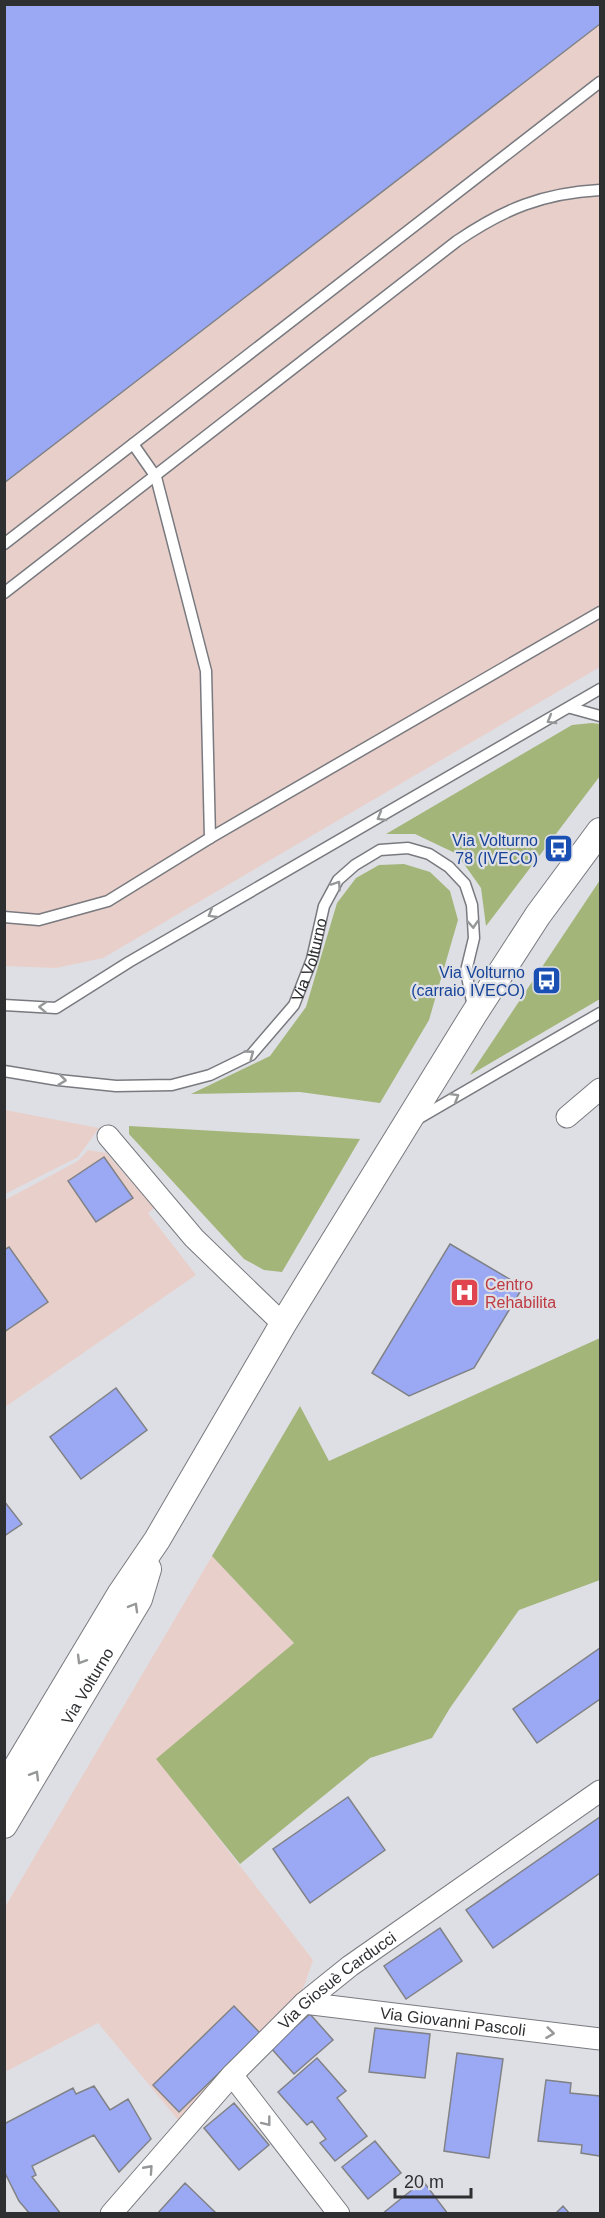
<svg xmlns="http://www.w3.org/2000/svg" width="605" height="2218" viewBox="0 0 605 2218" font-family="Arial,sans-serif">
<rect width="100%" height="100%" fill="#dedfe4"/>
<path fill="#e9cfca" d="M5,5H600V667L103,958L56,968L5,966Z
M5,1110L99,1128L78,1157L5,1194Z
M88,1150L106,1153L154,1208L148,1213L196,1275L5,1407V1200L78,1161Z
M212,1556L294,1643L157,1759L313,1960L305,1984L291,2009L179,2121L98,2023L5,2072V1907Z"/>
<path fill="#a3b579" d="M592,723L600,724V776L486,926L481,888L457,854L415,834H386L572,725Z
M404,864L430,872L450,891L458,920L429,1020L380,1103L300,1092L191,1094L270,1056L306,1007L337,903L356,878L379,865Z
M600,880V999L470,1075Z
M129,1126L360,1139L282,1272L264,1270L244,1259L129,1134Z
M600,1338V1580L519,1610L450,1708L432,1738L370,1758L240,1864L156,1759L294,1643L212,1556L300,1406L329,1461Z"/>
<path fill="#9ba9f5" stroke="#808286" stroke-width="1.5" d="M4,4H600V24L4,483Z
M104,1157L133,1198L96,1222L68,1181Z
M450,1244L523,1287L474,1368L409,1396L372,1373Z
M9,1247L48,1302L4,1332V1250Z
M116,1388L147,1430L81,1479L50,1437Z
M4,1501L22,1524L4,1536Z
M600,1648V1699L537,1743L513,1709Z
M348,1797L385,1850L310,1903L273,1849Z
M600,1817V1873L493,1948L466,1910Z
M440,1928L462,1961L406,1999L384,1966Z
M234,2006L260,2033L179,2112L153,2085Z
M310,2014L333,2040L294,2074L271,2048Z
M375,2028L430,2034L425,2078L369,2072Z
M457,2053L503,2059L489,2158L444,2151Z
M317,2058L346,2091L337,2098L367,2136L335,2161L320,2143L326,2139L312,2121L307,2125L278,2092Z
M546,2080L571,2083L570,2093L600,2096V2156L581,2153L582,2145L538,2141Z
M94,2086L110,2110L128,2099L151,2139L119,2172L94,2135L32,2166L36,2175L32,2177L61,2214H30L19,2201L4,2171V2124L73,2088L76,2094Z
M234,2103L269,2145L239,2170L204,2128Z
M375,2141L401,2173L368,2199L342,2167Z
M423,2181L448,2214H382Z
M185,2183L217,2214H157Z
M563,2206L570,2214H555Z"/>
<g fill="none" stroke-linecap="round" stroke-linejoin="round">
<defs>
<g id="service">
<path d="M133,444L156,477L206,671L210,838"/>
<path d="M4,544L600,82"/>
<path d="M4,593L457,241C504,209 543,193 600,190"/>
<path d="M571,708L600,716"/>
<path d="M4,917L39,920L108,901L210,838L600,612"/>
<path d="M4,1005L56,1008L129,962L600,689"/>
<path id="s1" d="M4,1071L58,1080L116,1086L172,1085L210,1075L251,1055L294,1005L312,959L324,906L338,880L355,865L380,850L408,848L429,854L449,867L465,884L472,905L474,938L466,971L473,1007"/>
<path d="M416,1120L600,1013"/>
</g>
<g id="minor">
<path d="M567,1117L600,1089"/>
<path d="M108,1136L194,1238L283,1324"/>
<path id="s2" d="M304,2003L600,2039"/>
<path d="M232,2075L339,2214"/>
<path id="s3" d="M111,2214L232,2075L304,2003L350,1966L600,1791"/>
</g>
<g id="tertiary">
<path d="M4,1788L121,1593L157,1540L283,1324L474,1014L538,915L600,831"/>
<path id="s4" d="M4,1825L139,1599L148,1569"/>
</g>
</defs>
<use href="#service" stroke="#797a7f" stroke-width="13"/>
<use href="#minor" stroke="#797a7f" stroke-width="23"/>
<use href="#tertiary" stroke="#797a7f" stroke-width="28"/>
<use href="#service" stroke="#fff" stroke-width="10"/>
<use href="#minor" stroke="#fff" stroke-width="21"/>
<use href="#tertiary" stroke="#fff" stroke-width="26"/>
</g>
<defs><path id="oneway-chevron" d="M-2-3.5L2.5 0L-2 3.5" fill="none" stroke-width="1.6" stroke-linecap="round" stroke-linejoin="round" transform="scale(1.5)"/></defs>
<g stroke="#969798">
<use href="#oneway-chevron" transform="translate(551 720) rotate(150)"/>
<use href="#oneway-chevron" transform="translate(381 817) rotate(150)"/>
<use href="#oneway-chevron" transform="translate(337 885) rotate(-56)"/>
<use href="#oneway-chevron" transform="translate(212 914) rotate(150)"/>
<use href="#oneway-chevron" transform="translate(473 924) rotate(86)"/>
<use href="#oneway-chevron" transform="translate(43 1007) rotate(-177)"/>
<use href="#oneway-chevron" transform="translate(250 1054) rotate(-36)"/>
<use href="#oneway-chevron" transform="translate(62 1080) rotate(7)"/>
<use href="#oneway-chevron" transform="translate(455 1097) rotate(-31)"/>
<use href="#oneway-chevron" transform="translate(134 1607) rotate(-60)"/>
<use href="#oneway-chevron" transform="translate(81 1660) rotate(121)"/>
<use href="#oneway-chevron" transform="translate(35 1775) rotate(-59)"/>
<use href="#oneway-chevron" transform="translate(550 2033) rotate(7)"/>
<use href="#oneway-chevron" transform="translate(267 2122) rotate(52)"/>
<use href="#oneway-chevron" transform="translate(149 2169) rotate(-48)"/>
</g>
<defs>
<symbol id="bus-square" viewBox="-11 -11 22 22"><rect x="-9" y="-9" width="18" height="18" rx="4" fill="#1a4fb4" stroke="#dedfe4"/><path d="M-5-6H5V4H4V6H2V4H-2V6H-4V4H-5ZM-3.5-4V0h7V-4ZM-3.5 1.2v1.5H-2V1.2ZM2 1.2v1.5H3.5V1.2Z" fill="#fff"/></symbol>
<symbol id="hospital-square" viewBox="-11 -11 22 22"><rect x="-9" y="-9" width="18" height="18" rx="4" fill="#e0444e" stroke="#dedfe4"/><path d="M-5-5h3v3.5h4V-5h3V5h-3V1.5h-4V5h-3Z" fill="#fff"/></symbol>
</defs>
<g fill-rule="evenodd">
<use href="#bus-square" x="542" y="832" width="33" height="33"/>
<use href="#bus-square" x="530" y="964" width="33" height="33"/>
<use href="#hospital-square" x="448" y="1276" width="33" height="33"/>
</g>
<g text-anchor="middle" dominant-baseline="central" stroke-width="4.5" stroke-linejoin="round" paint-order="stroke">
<g font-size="16" fill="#164399" stroke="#dedfe4" text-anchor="end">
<text x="538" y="840">Via Volturno<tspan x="538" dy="18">78 (IVECO)</tspan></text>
<text x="525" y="972">Via Volturno<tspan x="525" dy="18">(carraio IVECO)</tspan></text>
</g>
<g font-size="16" fill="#2e2f31" stroke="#dedfe4">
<text stroke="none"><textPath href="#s1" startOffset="368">Via Volturno</textPath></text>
<text stroke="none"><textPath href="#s4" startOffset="162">Via Volturno</textPath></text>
<text stroke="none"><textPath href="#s3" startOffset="326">Via Giosuè Carducci</textPath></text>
<text stroke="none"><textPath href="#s2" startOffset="150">Via Giovanni Pascoli</textPath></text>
</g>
<g font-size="16" fill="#be3a42" stroke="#dedfe4" text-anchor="start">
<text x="485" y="1284">Centro<tspan x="485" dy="18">Rehabilita</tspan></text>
</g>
</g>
<rect width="605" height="2218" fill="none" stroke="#2e2f31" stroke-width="12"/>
<path d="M395 2188v9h76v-9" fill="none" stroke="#2e2f31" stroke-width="3"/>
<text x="404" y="2188" font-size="18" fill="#2e2f31" stroke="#dedfe4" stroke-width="4.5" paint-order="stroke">20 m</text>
</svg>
